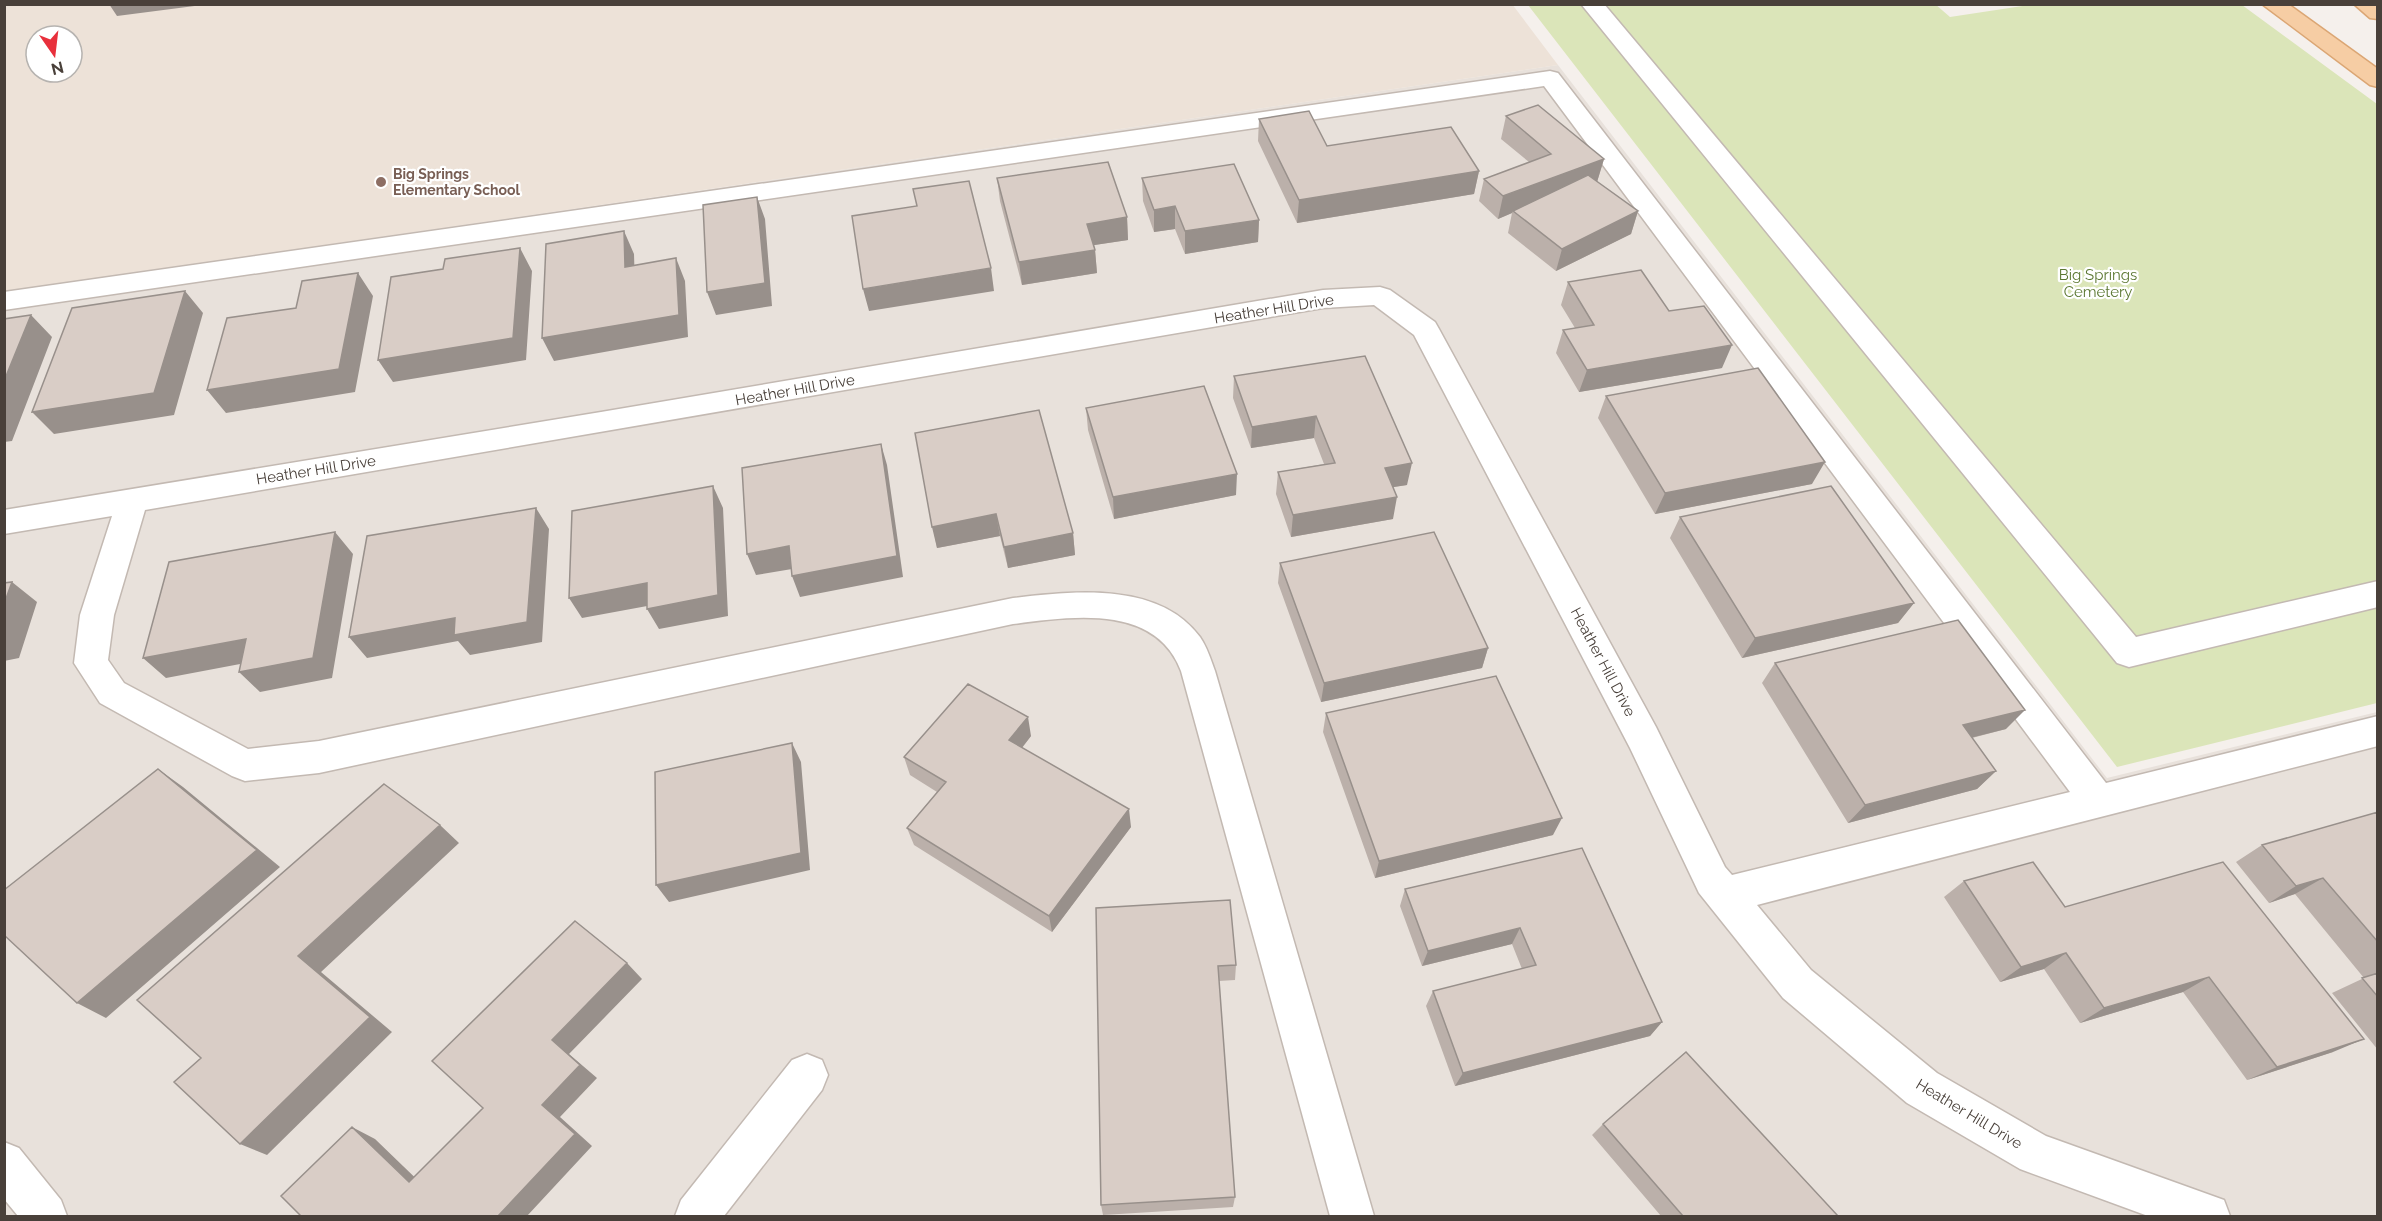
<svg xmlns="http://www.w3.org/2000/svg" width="2382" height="1221" viewBox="0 0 2382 1221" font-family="Raleway,sans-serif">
<rect width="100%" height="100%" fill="#f5f0ec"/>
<path fill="#e8e1db" d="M1558,65L2107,778L2377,712V1216H5L4,292Z"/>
<path fill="#ede2d8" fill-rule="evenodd" d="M1512,4L1558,65L5,292L4,5ZM36,36H72V72H36Z"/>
<path fill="#dbe5b9" d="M1935,4L1950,17L2036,4L2242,5L2377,104V703L2117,767L1528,5Z"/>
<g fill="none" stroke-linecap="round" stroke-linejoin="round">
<defs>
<path id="minor" d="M1581,4H1604L2136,637L2378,581V607L2129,667L2117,663Z
M1550,71L1558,73L2106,783L2378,716V746L1757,905L1811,970L1937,1073L2046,1136L2224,1200L2230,1216H2148L2020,1169L1907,1103L1783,998L1699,893L1630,748L1414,335L1374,305L1323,308L145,510L114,615L108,660L124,683L248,749L319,741L1013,598C1073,591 1159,581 1200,637C1207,647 1211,660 1215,671L1374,1216H1330L1181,671C1155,603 1071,617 1013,624L319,773L245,781L232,776L100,703L74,663L80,615L112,516L4,534V510L601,412L1323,290L1380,287L1390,290L1435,322L1439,329L1656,727L1725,867L1732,875L2070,792L1544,86L4,310V292Z
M807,1054L822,1060L828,1075L822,1090L724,1216H675L681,1200L792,1060Z
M4,1142L19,1148L61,1200L67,1216H18L4,1199Z"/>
<path id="major" d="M2262,4H2288L2378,69V87L2370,85Z
M2354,4H2378V19L2370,18Z"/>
</defs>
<use href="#minor" stroke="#c3b9b2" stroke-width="3"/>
<use href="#major" stroke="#dba674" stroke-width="3"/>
<use href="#minor" fill="#fff" fill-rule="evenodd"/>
<use href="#major" fill="#f6cda4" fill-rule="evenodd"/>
</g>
<path fill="#bbb0aa" d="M1506,116L1604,159L1597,182L1638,211L1631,234L1556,271L1508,233L1512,213L1498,219L1479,201L1484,179L1529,162L1501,139Z
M1259,119L1327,146L1479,171L1474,194L1297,223L1258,141Z
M997,178L1127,217L1128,240L1094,245L1095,250L1097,273L1022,285L1000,201Z
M1142,178L1259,220L1258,242L1185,254L1175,229L1154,232L1143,201Z
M1568,282L1669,311L1722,368L1579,392L1556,353L1563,330L1575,328L1561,305Z
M1365,356L1407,485L1393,487V519L1291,537L1276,494L1278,472L1324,464L1314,438L1251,448L1233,398L1234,376Z
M1606,396L1812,484L1655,514L1598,418Z
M1086,408L1236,495L1114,519L1088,430Z
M915,433L1073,533L1075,555L1008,568L1000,536L937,548Z
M1680,517L1914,603L1898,623L1742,658L1670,538Z
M1280,563L1488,648L1482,668L1321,702L1278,583Z
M1775,663L2006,729L1972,738L1996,771L1977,789L1848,823L1762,683Z
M1326,713L1553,835L1375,878L1323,732Z
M1031,736L1022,748L1131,827L1052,932L914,845L907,828L937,792L910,775L904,757Z
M2378,812V1050L2332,993L2364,978L2295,894L2269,903L2236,862L2262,845Z
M1582,848L1662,1022L1650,1036L1455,1086L1426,1006L1433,991L1522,969L1512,944L1422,966L1400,906L1405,889Z
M2223,862L2333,1052L2247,1080L2183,992L2080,1023L2044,969L2000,982L1944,897L1964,881L2065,907Z
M1096,908L1236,965L1235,980L1219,981L1235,1197L1233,1207L1103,1215L1101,1205Z
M1603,1124L1838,1216H1661L1592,1135Z"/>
<path fill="#98908b" d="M109,4H210L117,16Z
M1604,159L1597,182L1513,211L1512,213L1498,219L1503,196Z
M1479,171L1474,194L1297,223L1299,200Z
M757,197L765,219L772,306L716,315L707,292Z
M1175,206V229L1154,232V210Z
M1638,211L1631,234L1556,271L1562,249Z
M1127,217L1128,240L1088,246L1087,224Z
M1259,220L1258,242L1185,254V231Z
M624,231L634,254L635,289L625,267Z
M520,248L532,271L526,360L393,382L378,360Z
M1095,250L1097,273L1022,285L1019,262Z
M676,258L685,281L688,337L554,361L542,338Z
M991,268L994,291L869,311L863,289Z
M358,273L373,296L355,392L226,413L207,390Z
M185,291L203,313L174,415L54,434L32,412Z
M31,315L52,337L12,441L4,442V381Z
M1732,345L1722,368L1579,392L1587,370Z
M1316,416L1314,438L1251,448L1252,427Z
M881,444L887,465L903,577L800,597L792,576Z
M1825,462L1812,484L1655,514L1665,493Z
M1412,463L1407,485L1381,489L1385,468Z
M1237,474L1236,495L1114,519L1113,497Z
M713,486L723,508L728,616L659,629L647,609Z
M1397,497L1393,519L1291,537L1293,515Z
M536,508L549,529L542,642L470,655L458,641L367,658L349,637Z
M996,514L1000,536L937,548L932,527Z
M335,532L353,554L332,678L260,692L239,672Z
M1073,533L1075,555L1008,568L1004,547Z
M789,546L798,568L756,575L747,554Z
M12,582L37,602L19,658L4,661V604Z
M647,583L658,604L582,618L569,598Z
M1914,603L1898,623L1742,658L1755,638Z
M246,639L266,659L166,678L143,658Z
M1488,648L1482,668L1321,702L1324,683Z
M2025,710L2006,729L1946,744L1963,725Z
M1028,717L1031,736L1013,759L1009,740Z
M792,743L801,762L810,870L669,902L656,885Z
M158,769L183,787L280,867L106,1018L77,1003Z
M1996,771L1977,789L1848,823L1865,805Z
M1129,809L1131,827L1052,932L1049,916Z
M1562,818L1553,835L1375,878L1379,861Z
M440,825L459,843L321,972L392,1032L267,1155L240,1144L298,956Z
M2323,878L2295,894L2269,903L2296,886Z
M1520,928L1512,944L1422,966L1428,951Z
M2066,953L2044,969L2000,982L2021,967Z
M627,963L642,979L569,1054L597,1078L560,1117L592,1146L527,1216H498L542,1105L552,1040Z
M2209,977L2183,992L2080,1023L2104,1008Z
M1662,1022L1650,1036L1455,1086L1463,1073Z
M2364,1039L2333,1052L2247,1080L2277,1067Z
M352,1127L375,1139L431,1193L409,1182Z"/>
<path fill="#d9cdc6" stroke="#98908b" stroke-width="1.5" d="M1538,105L1604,159L1503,196L1484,179L1551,154L1506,116Z
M1309,111L1327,146L1451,127L1479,171L1299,200L1259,119Z
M1108,162L1127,217L1087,224L1095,250L1019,262L997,178Z
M1234,164L1259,220L1185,231L1175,206L1154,210L1142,178Z
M1588,175L1638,211L1562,249L1513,211Z
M969,181L991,268L863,289L852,216L917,206L913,189Z
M757,197L765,283L707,292L703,205Z
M624,231L625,267L676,258L679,315L542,338L546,244Z
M520,248L513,338L378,360L391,277L443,269L445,259Z
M1641,270L1669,311L1704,306L1732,345L1587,370L1563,330L1594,325L1568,282Z
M358,273L339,369L207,390L227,318L296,308L302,281Z
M185,291L154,393L32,412L72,308Z
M31,315L4,381V319Z
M1365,356L1412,463L1385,468L1397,497L1293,515L1278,472L1335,463L1316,416L1252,427L1234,376Z
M1758,368L1825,462L1665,493L1606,396Z
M1204,386L1237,474L1113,497L1086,408Z
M1039,410L1073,533L1004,547L996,514L932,527L915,433Z
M881,444L897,556L792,576L789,546L747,554L742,468Z
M713,486L718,595L647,609V583L569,598L572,511Z
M1831,486L1914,603L1755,638L1680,517Z
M536,508L527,622L454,635L455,618L349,637L367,536Z
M335,532L313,658L239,672L246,639L143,658L169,562Z
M1434,532L1488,648L1324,683L1280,563Z
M12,582L4,604V583Z
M1958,620L2025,710L1963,725L1996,771L1865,805L1775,663Z
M1496,676L1562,818L1379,861L1326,713Z
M968,684L1028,717L1009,740L1129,809L1049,916L907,828L946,782L904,757Z
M792,743L801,853L656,885L655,772Z
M158,769L257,850L77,1003L4,935V890Z
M384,784L440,825L298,956L370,1017L240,1144L174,1082L201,1058L137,1000Z
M2378,812V942L2323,878L2296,886L2262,845Z
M1582,848L1662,1022L1463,1073L1433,991L1536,965L1520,928L1428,951L1405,889Z
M2033,862L2065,907L2223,862L2364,1039L2277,1067L2209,977L2104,1008L2066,953L2021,967L1964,881Z
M1230,900L1236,965L1218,966L1235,1197L1101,1205L1096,908Z
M575,921L627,963L552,1040L580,1065L542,1105L575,1134L498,1216H301L281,1196L352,1127L409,1182L483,1108L432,1061Z
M2378,973V997L2362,978Z
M1686,1052L1838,1216H1683L1603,1124Z"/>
<circle fill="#8d6e63" stroke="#fff" stroke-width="2" cx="381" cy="182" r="6"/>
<g text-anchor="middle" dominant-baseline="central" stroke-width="4.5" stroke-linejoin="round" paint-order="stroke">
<g font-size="14" font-weight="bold" fill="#785e54" stroke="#fff" text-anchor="start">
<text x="393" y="174">Big Springs<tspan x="393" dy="16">Elementary School</tspan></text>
</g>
<g font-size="15" fill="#5b7731" stroke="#fff">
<text x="2098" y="275">Big Springs<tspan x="2098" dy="17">Cemetery</tspan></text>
</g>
<g font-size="15" fill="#49403a" stroke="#fff">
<text transform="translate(1274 309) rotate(-9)">Heather Hill Drive</text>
<text transform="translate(795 390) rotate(-10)">Heather Hill Drive</text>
<text transform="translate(316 470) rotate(-9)">Heather Hill Drive</text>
<text transform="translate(1603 662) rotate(62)">Heather Hill Drive</text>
<text transform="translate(1969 1114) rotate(31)">Heather Hill Drive</text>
</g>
</g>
<rect width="2382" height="1221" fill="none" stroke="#49403a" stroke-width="12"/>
<g transform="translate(54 54) rotate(166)"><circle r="28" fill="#ffffff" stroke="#b6b3b0" stroke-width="1.5"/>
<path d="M0-4.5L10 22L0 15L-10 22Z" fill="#e8303c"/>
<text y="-9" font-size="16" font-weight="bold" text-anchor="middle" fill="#49403a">N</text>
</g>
</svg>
